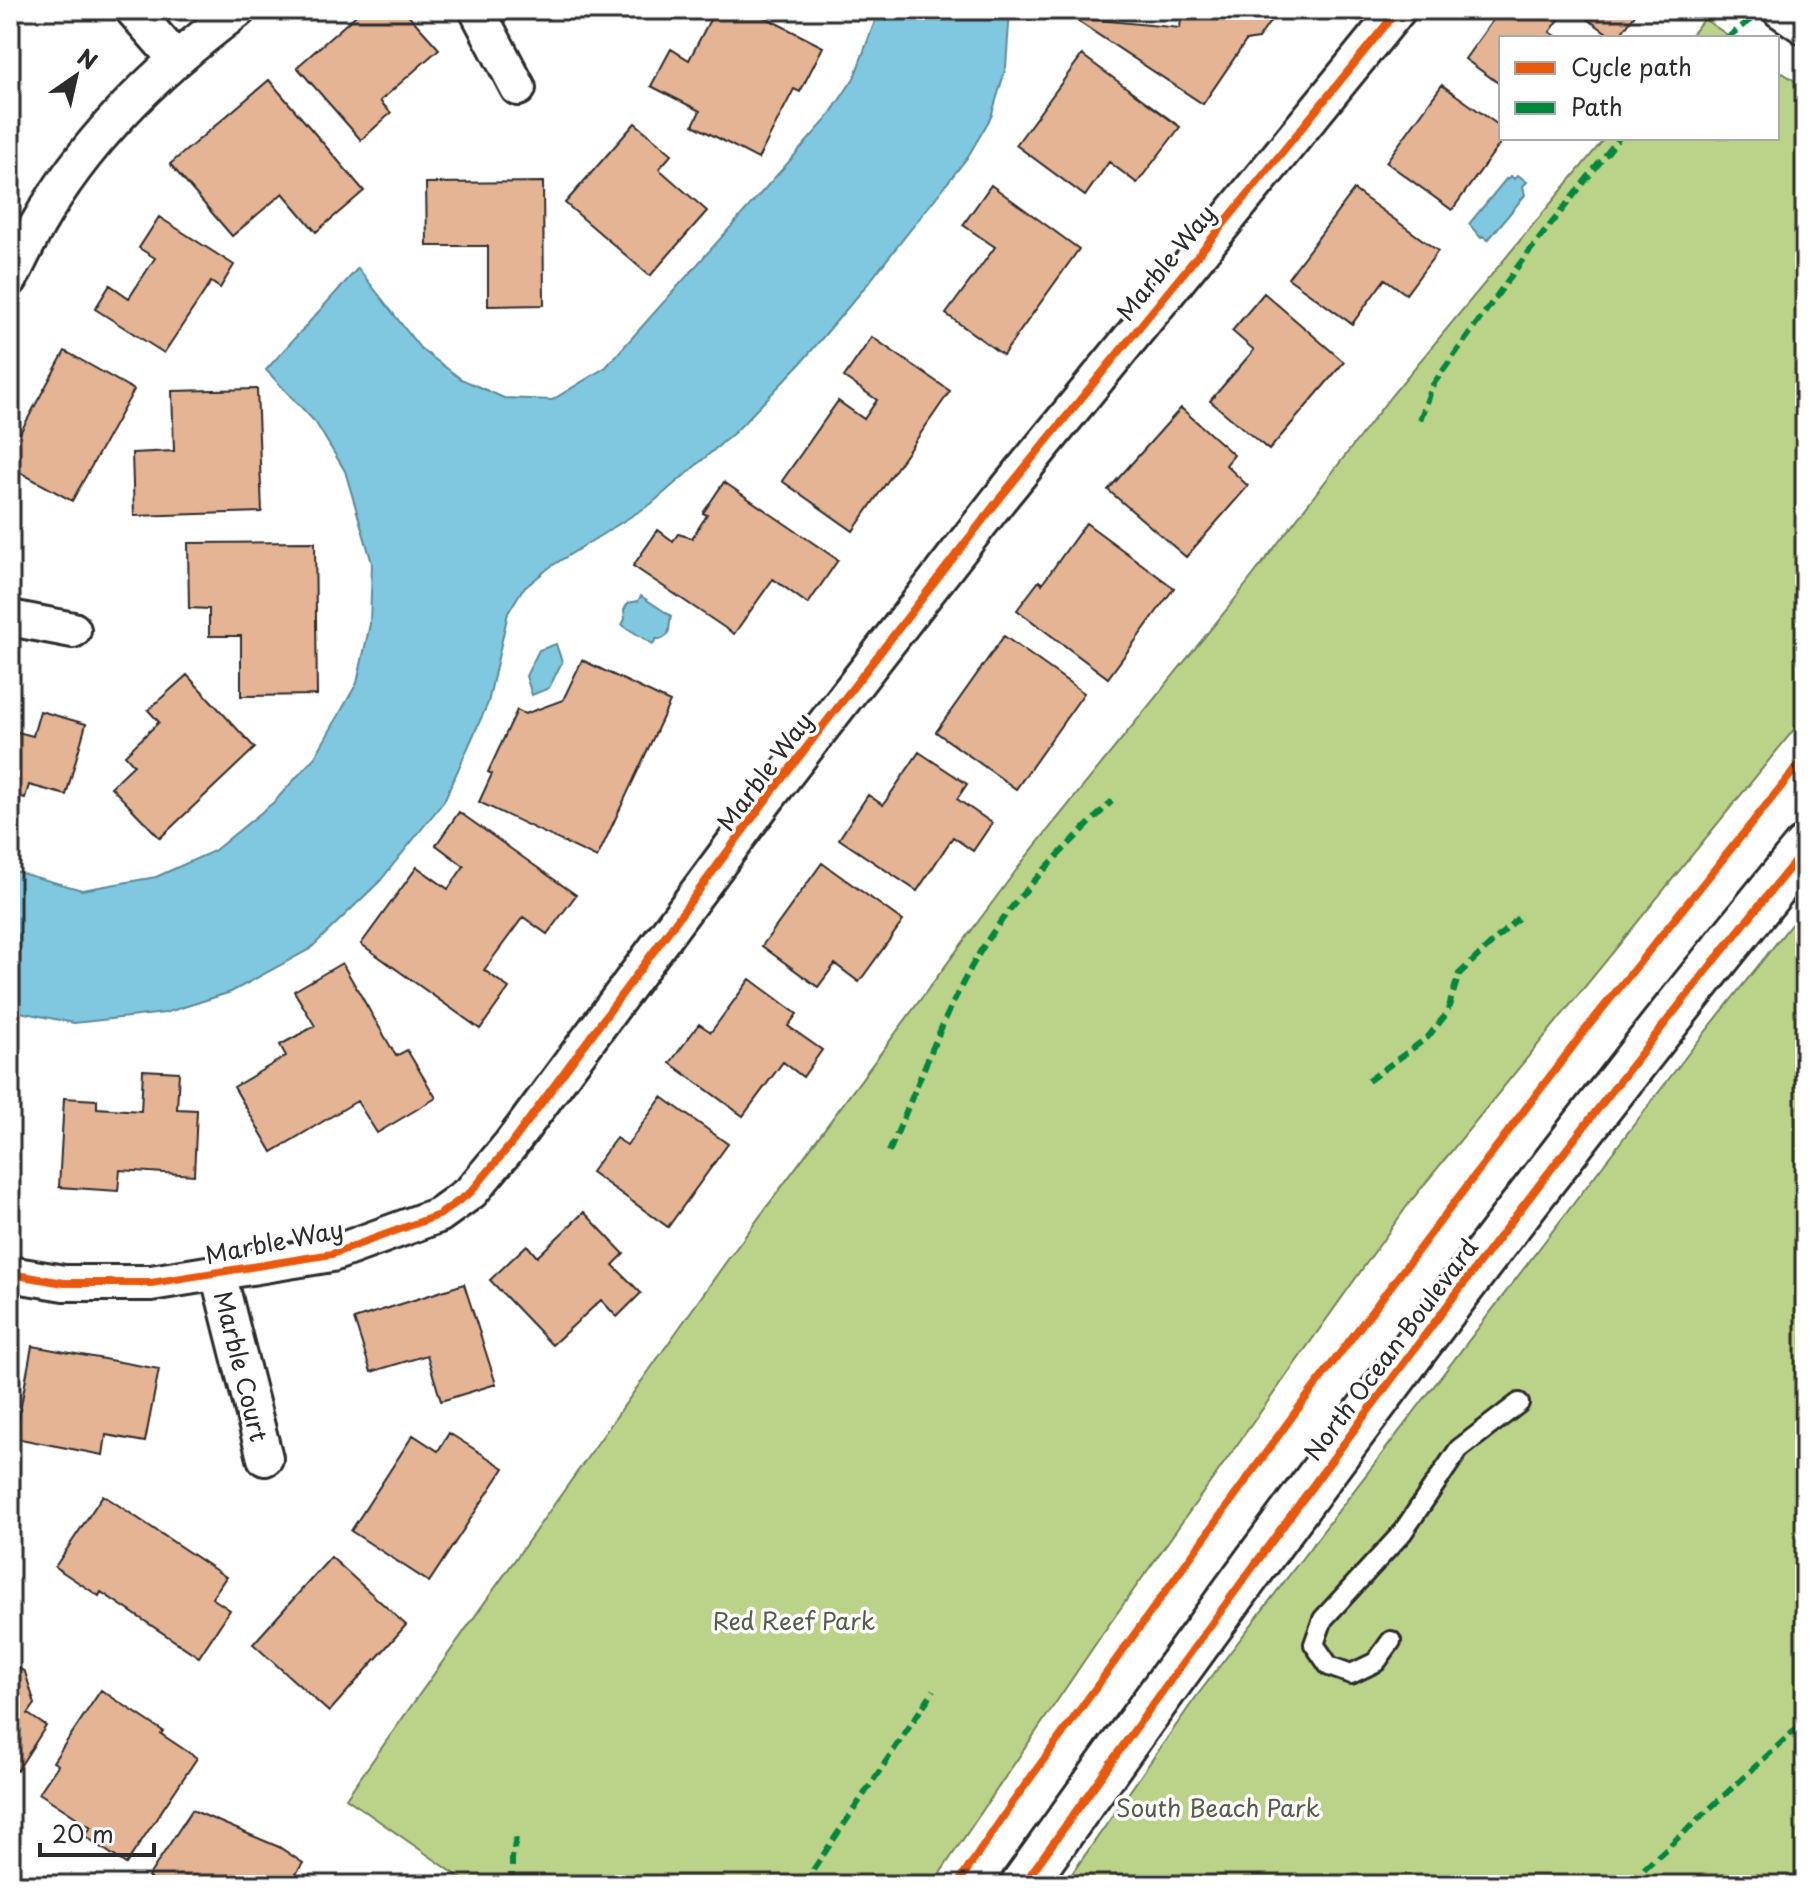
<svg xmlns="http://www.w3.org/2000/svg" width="1815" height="1895" viewBox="0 0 1815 1895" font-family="'Playpen Sans',sans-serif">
<rect width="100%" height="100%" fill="#fff"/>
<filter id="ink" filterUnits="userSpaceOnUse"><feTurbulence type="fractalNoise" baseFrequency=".0125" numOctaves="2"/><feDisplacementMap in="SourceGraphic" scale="16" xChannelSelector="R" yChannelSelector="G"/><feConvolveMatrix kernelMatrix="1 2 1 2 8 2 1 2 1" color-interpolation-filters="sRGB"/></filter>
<g filter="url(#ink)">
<path fill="#bbd389" stroke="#737f5a" stroke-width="2" d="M1704,19L1732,38H1688Z
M1777,69L1805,88V716L1410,1202L1103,1633L932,1885H471L346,1798L726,1262L1026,857L1228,608L1391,396L1605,138H1777Z
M1805,907V1885H1064L1196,1697L1691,1050Z"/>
<path fill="#7fc8df" stroke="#5d8997" stroke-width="2" d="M879,10H1010L1006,67L991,117L967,158L866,286L801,363L736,431L651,504L550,567L522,590L508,613L488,703L444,801L380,881L310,949L231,992L165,1013L74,1023L10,1010V870L82,890L156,877L214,851L274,802L315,757L357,683L370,624L372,563L345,471L316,423L266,370L358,268L420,348L461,379L504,398L552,400L606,367L826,120L854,78Z
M1518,175L1527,182L1523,186L1525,195L1488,240L1483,236L1481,238L1469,224L1506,179L1507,180L1511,176L1514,179Z
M641,596L671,616C668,626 673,640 656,639L653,644L622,625L625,619L624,610L628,603L638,601Z
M556,644L562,662L549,688L532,695L526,676L539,650Z"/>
<path fill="#e4b495" stroke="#2b2b2b" stroke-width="2" d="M362,10H404L439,49L380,101L391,113L361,140L297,67Z
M715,10H751L823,47L800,92L794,89L758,159L693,125L700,111L651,86L671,49L689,60Z
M1182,10H1278L1258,39L1246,41L1203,104L1076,20L1078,18L1180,28Z
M1500,10H1566L1550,32L1559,38H1501V85L1465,59Z
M1575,10H1638L1618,38H1614Z
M1082,55L1180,127L1137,183L1109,162L1085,196L1016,145Z
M269,80L364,191L316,232L283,193L232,236L170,164Z
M1442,85L1501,127V138H1504L1452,210L1386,162Z
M635,123L672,154L659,169L707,211L650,276L565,203Z
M543,182L544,305L488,306V246H427L426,183Z
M991,185L1079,249L1003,355L946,314L995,247L963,225Z
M1354,190L1438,251L1406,294L1385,279L1352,324L1288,278Z
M159,217L234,265L220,288L211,282L164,353L95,309L110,285L129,298L155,258L139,248Z
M1264,293L1344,362L1269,450L1210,401L1254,350L1232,331Z
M872,337L950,391L853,531L782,481L838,401L864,419L877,400L844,377Z
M65,351L134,390L72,501L10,467V428L20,433Z
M257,389L262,512L134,516L132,453L174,451L172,391Z
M1181,408L1234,455L1226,465L1248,486L1186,557L1108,490Z
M724,482L838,560L808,604L773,579L734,634L633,566L658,530L673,541L678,534L692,538L707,515L703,513Z
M1086,523L1174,588L1108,678L1017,610L1039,581L1042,584Z
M315,542L317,695L241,696V636H209V609L189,608L188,543Z
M1004,636L1084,693L1016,789L936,732Z
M582,660L670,702L597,858L479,802L492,774L488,772L517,710L525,714L563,700Z
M187,675L255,748L160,838L111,787L134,765L125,755L159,722L148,710Z
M40,711L86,724L66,795L29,785L25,798L10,794V730L33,736Z
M919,752L967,784L957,799L992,823L973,851L953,837L917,891L839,839L868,795L883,805Z
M459,812L576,895L547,934L523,917L484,970L509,988L480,1029L361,944L417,867L448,889L464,866L436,845Z
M822,863L903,921L859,982L835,964L818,987L762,946Z
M342,963L396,1056L407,1050L436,1098L377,1133L357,1101L272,1152L234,1087L286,1056L280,1045L315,1026L294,991Z
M750,979L797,1014L788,1026L822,1050L803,1077L783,1062L743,1116L670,1063L699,1024L711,1032Z
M143,1070L179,1072L177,1109L197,1110L194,1175L120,1170L118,1191L59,1187L64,1098L97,1100V1108L141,1111Z
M662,1097L728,1144L668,1227L591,1172L616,1138L627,1145Z
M584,1212L624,1254L613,1265L641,1293L617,1317L601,1300L552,1345L490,1280L527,1245L537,1257Z
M464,1284L496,1384L441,1401L427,1355L371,1372L354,1319Z
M32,1346L159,1369L145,1442L106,1435L103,1455L15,1438Z
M449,1433L504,1468L429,1582L351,1531L413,1435L438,1451Z
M103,1495L226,1577L212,1598L230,1610L199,1657L101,1592L99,1596L55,1567Z
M331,1557L406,1625L329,1712L253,1644Z
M10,1663L25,1672L35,1704L28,1714L46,1726L17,1771L10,1766Z
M101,1690L163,1731L161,1734L197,1758L126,1864L85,1836L91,1827L39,1793L58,1765L53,1762Z
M192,1810L279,1847L303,1863L289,1885H159L148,1877Z"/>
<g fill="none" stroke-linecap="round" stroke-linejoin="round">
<defs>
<path id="lane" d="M1391,1641L1376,1662L1351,1674L1329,1666L1314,1644L1323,1619L1402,1533L1459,1449L1519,1403"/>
<path id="street" d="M133,10L176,59
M477,10L518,88
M1780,10L1805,27
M10,279C19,261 28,242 38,224C86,139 160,68 238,10
M10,618L73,630
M218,1273L265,1458
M10,1274L64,1283H151L332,1254L439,1215L471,1192L511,1144L768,797L1000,498L1398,10"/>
<path id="secondary" d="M1023,1885C1275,1533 1531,1184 1805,849"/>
</defs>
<use href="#lane" stroke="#2b2b2b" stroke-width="24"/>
<use href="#street" stroke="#2b2b2b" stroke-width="40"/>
<use href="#secondary" stroke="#2b2b2b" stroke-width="50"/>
<use href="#lane" stroke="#fff" stroke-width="18"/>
<use href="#street" stroke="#fff" stroke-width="34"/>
<use href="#secondary" stroke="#fff" stroke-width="44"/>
<path stroke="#00873e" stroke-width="6" stroke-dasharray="12 6" stroke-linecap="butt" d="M1727,38L1763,10
M1420,420L1432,386L1521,262L1619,138
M1368,1081L1428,1037L1447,1013L1459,974L1518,918
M889,1152C918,1086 943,1014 980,952C1015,895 1065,848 1112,801
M1644,1869L1805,1721
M512,1885V1858L516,1838
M803,1885L934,1690"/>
<defs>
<path id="cycleway" d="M10,1274L64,1283H151L332,1254L439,1215L471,1192L511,1144L768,797L1000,498L1398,10
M957,1885L1013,1802L1297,1410L1586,1029L1805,757
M1023,1885C1275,1533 1531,1184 1805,849"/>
</defs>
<use href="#cycleway" stroke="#fff" stroke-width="13"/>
<use href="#cycleway" stroke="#e8590c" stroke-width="8"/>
</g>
</g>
<g text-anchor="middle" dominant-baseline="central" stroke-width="7" stroke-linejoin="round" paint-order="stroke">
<g font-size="24" fill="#2b2b2b" stroke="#fff">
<text transform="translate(1165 262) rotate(-51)">Marble Way</text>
<text transform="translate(764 771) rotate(-53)">Marble Way</text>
<text transform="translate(274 1241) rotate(-11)">Marble Way</text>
<text transform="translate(1390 1349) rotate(-53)">North Ocean Boulevard</text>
<text transform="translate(242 1366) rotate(76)">Marble Court</text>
</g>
<g font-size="24" fill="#565d47" stroke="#fff">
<text x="794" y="1620">Red Reef Park</text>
<text x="1218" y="1807">South Beach Park</text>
</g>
</g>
<rect width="1815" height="1895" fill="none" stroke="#fff" stroke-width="40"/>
<rect x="20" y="20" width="1775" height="1855" fill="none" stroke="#2b2b2b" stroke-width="3" filter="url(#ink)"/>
<rect x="1499" y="36" width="280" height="104" fill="#ffffff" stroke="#aaaaaa" stroke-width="2"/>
<rect x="1515" y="62" width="40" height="12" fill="#e8590c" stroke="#aaaaaa" stroke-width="2"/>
<text x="1571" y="76" font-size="24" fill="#2b2b2b">Cycle path</text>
<rect x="1515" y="102" width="40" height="12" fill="#00873e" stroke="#aaaaaa" stroke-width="2"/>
<text x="1571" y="116" font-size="24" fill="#2b2b2b">Path</text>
<g transform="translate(76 76) rotate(34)" stroke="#ffffff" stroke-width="6" paint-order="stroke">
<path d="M0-6L14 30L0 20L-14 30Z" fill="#2b2b2b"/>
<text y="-12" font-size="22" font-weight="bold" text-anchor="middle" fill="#2b2b2b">N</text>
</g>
<path d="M40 1843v12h114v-12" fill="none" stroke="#2b2b2b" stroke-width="4"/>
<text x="52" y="1843" font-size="24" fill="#2b2b2b" stroke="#ffffff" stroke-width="6" paint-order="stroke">20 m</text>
</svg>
